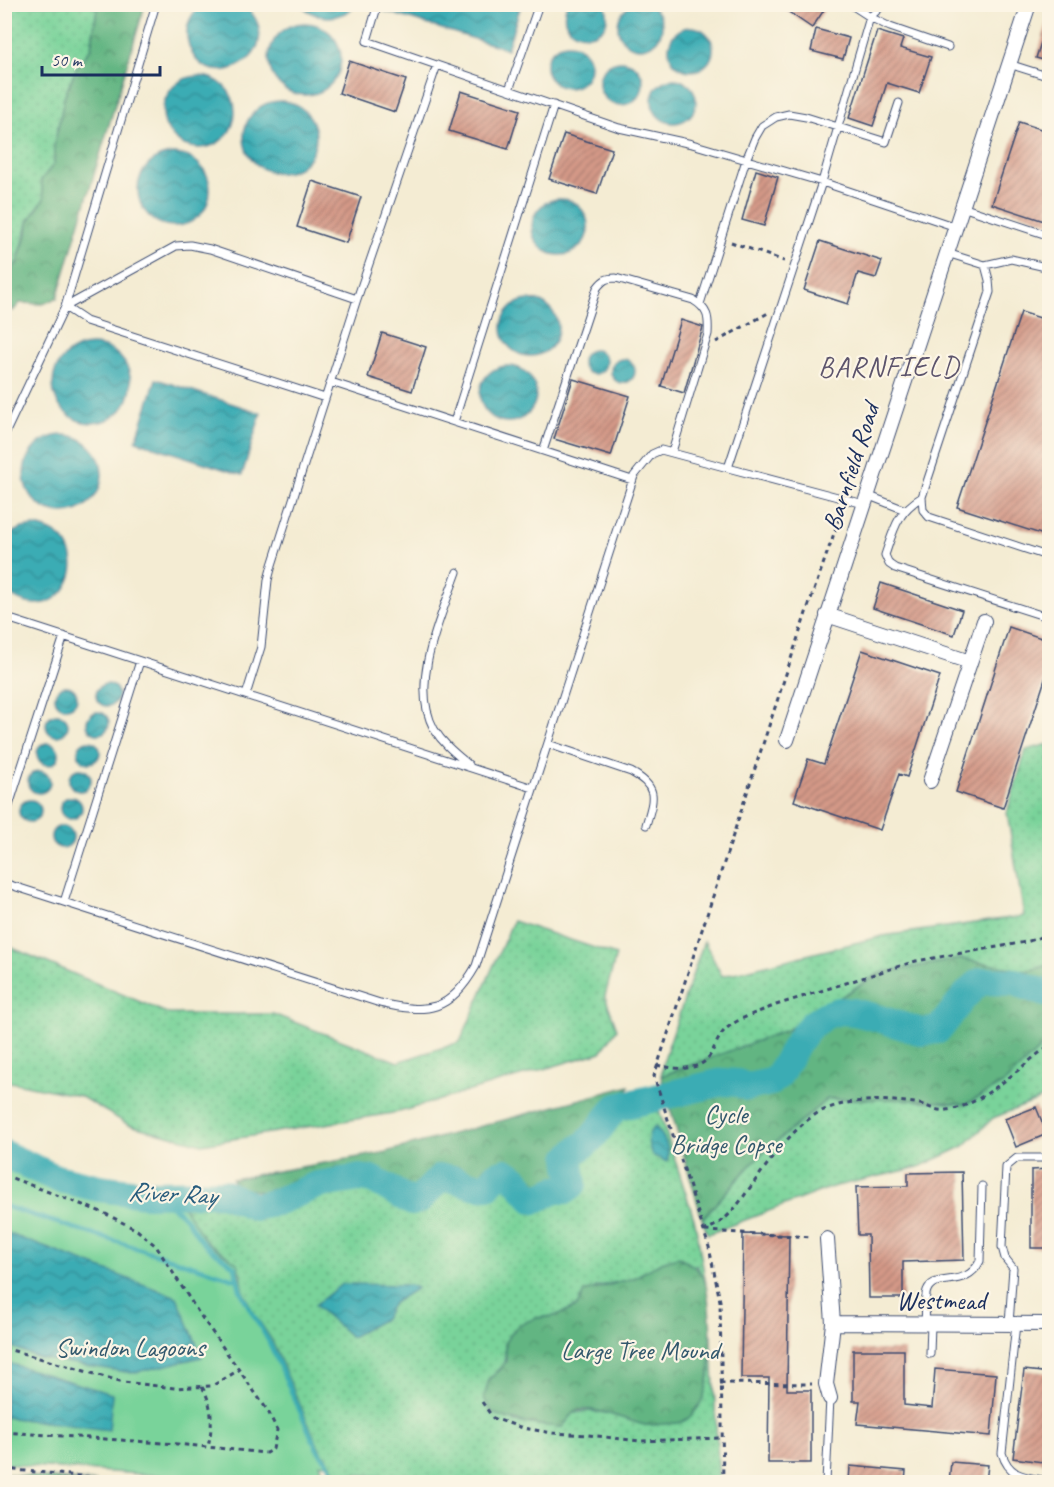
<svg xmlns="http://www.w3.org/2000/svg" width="1054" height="1487" viewBox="0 0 1054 1487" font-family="Caveat,sans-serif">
<defs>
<pattern id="grass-dots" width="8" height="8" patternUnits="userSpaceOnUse" patternTransform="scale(1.5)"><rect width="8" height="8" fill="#79d39a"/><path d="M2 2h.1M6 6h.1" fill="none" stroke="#68b587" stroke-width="1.8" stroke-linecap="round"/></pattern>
<pattern id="forest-crowns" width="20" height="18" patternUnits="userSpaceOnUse" patternTransform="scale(1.5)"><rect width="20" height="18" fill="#62b582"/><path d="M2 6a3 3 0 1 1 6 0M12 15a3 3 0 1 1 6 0" fill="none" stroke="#50946e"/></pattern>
<pattern id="water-waves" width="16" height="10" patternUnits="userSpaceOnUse" patternTransform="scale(1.5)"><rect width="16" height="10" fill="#3bacb4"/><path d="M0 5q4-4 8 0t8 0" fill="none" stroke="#318c96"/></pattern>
<pattern id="building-hatch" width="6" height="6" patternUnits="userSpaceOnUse" patternTransform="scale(1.5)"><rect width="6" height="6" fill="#d49987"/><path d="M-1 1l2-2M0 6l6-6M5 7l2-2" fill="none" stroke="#ab7d72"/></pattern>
</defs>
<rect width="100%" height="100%" fill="#fcf5e5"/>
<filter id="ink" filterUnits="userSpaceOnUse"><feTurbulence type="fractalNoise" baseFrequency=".0167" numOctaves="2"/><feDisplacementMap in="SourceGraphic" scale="12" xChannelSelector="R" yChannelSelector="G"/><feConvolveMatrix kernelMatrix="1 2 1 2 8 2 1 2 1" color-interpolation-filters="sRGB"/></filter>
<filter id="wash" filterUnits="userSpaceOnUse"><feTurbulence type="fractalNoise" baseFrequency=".008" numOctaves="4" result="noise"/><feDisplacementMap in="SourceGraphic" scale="24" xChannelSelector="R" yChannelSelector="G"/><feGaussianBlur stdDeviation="1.35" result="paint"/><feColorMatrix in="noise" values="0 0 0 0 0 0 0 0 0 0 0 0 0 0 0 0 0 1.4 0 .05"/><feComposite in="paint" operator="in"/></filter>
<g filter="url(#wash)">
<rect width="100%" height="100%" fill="#f4ecd3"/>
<path fill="url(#grass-dots)" stroke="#4a817c" stroke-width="1.5" d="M5,5H94L97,9L91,48L76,69L65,95L54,146V164L41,180L44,199C39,206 31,215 28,223C22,244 21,263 5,280Z
M1049,744L1050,973L1044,966L1027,971L961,959L880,973L787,1030L661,1076L664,1059L704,941L722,976L883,936L1024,916L1007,812L1026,750Z
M513,921L616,955L605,996L617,1029L601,1052L399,1112L202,1144L129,1125L80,1096L5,1081V945L169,1014H273L398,1062L460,1042Z
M1049,1040V1096L993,1118L964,1146L919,1167L832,1187L708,1234L702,1219L753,1162L827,1099H897L966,1104L1004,1083Z
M656,1101L695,1222L706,1284L697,1266L661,1262L634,1278L596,1287L577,1306L555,1316L536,1318L505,1342C506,1363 505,1366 489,1379L515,1422L562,1427L574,1413L590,1411L606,1413L646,1425L681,1422L709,1377L712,1349L719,1482H444L337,1473L319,1448L271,1339L253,1312L244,1293L241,1273L229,1256L206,1242L186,1210L174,1199C189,1199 206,1195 220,1197C234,1198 245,1212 259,1210C293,1205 321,1181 357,1182C381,1183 397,1204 421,1206L432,1197L441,1182C457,1180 467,1192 482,1191C494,1190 499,1173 511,1180C521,1187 523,1198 535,1204L554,1195L568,1194C586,1177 571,1174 575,1157L588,1149L615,1114L626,1109Z"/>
<path fill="url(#forest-crowns)" stroke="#3e7270" stroke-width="1.5" d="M94,5H145L57,298L43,304L20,303L13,311L5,304V280L17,263L27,233L28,222L44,199L41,180L54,164V146L65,95L76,69L91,48L97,9Z
M961,959L1027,971L1049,965V1040L1004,1083L966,1104L897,1099H827L753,1162L702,1219L661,1076L787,1030L880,973Z
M629,1086L627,1093L577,1142L566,1157L562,1179L556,1184L538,1186L512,1164L483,1175L466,1171L438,1170L422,1182L416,1193L411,1197L376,1176L358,1172L296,1181L263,1192L235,1187L232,1179L382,1153Z
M678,1257C705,1270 706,1277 709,1307C712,1338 717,1405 682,1422C677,1424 668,1423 663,1424C658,1424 651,1426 645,1425C629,1422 588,1402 574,1413C571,1415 565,1424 562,1427C537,1426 515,1422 492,1413L484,1398L489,1379L500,1370L506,1361L505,1342L518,1325L536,1318L555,1316L577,1307L584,1292L634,1278L661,1262Z
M5,1474L97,1482H5Z"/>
<path fill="#79d39a" stroke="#4a817c" stroke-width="1.5" d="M4,1166L41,1179L124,1202L158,1205L174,1199L186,1210L206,1242L237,1263L244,1293L253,1312L271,1339L319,1448L331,1464H320L327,1482H245L5,1464Z"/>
<path fill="url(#water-waves)" stroke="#2b6e89" stroke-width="1.5" d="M202,4L244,5C296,52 203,104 188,42C184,27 191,14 202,4Z
M567,4L605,5C620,46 551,44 567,4Z
M618 26a22 22 0 1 1 44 0a22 22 0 1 1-44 0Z
M301,5H357C340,20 318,22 301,5Z
M386,5V4L521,5L507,49L384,11Z
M269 59a36 36 0 1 1 72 0a36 36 0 1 1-72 0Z
M669 49a22 22 0 1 1 44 0a22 22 0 1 1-44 0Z
M546 66a22 22 0 1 1 44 0a22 22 0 1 1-44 0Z
M599 83a22 22 0 1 1 44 0a22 22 0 1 1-44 0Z
M163 112a36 36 0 1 1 72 0a36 36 0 1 1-72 0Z
M652 101a22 22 0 1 1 44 0a22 22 0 1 1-44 0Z
M244 137a36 36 0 1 1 72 0a36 36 0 1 1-72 0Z
M138 190a36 36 0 1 1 72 0a36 36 0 1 1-72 0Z
M532 227a28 28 0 1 1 56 0a28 28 0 1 1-56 0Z
M502 328a28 28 0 1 1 56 0a28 28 0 1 1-56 0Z
M53 384a39 39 0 1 1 78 0a39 39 0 1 1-78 0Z
M582 362a12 12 0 1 1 24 0a12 12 0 1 1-24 0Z
M611 371a12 12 0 1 1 24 0a12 12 0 1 1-24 0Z
M480 394a28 28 0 1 1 56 0a28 28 0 1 1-56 0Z
M156,379L261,413L242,475L136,441Z
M24 474a39 39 0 1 1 78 0a39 39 0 1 1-78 0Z
M35,526C108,540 62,639 5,591V539C14,530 22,527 35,526Z
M96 695a11 11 0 1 1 22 0a11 11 0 1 1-22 0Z
M55 697a11 11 0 1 1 22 0a11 11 0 1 1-22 0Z
M87 723a11 11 0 1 1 22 0a11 11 0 1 1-22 0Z
M46 725a11 11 0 1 1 22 0a11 11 0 1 1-22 0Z
M78 752a11 11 0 1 1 22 0a11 11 0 1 1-22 0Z
M37 754a11 11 0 1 1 22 0a11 11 0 1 1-22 0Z
M69 780a11 11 0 1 1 22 0a11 11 0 1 1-22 0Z
M28 782a11 11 0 1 1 22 0a11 11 0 1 1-22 0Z
M60 808a11 11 0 1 1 22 0a11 11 0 1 1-22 0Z
M19 811a11 11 0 1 1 22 0a11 11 0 1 1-22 0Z
M51 837a11 11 0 1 1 22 0a11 11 0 1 1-22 0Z
M655,1126C664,1137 671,1148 667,1162L652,1155C648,1144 645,1135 655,1126Z
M4,1232L177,1297L202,1357L132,1373L39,1358L5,1344Z
M342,1284L410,1285L417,1288L393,1303L384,1319L351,1337L315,1305Z
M5,1362L112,1394L109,1430L5,1417Z"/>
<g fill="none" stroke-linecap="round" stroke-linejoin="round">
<path stroke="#3bacb4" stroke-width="4.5" d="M167,1193L172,1207C192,1219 190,1230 204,1244C214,1253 226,1258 235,1268L240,1290L246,1302L269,1342L317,1449L329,1465L338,1482
M4,1206L238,1280"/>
<path stroke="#3bacb4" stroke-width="28" d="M4,1154L56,1178L99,1188L145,1194L223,1193L255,1207L276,1202L317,1185L360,1178L374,1180L412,1202L419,1200L440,1178C457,1176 471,1189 488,1186L496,1175L505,1172C519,1178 523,1190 534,1200L555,1190H566L573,1184L569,1158C575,1150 581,1148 588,1142C599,1132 606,1117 617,1107L723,1082L738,1083L747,1087L771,1082L779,1075L799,1040L811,1025L826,1015L839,1011L854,1012L874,1017L922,1032L938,1030C953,1014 962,994 982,981L1015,982L1044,993L1050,992"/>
</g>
<g id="blocks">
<path fill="url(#building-hatch)" d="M777,4H828L812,28Z
M1047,24H1050V62L1036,58Z
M816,29L849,38L843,59L811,51Z
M877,31L903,39L900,48L931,57L919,93L887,83L873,126L849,118Z
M349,61L406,80L395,112L339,93Z
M461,91L520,110L508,149L449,131Z
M1019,122L1050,132V223L992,204Z
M564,134L612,149L597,194L549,179Z
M756,170L778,177L764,226L742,220Z
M312,181L361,197L346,243L297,227Z
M820,241L882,261L876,278L858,273L848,304L804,290Z
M1021,312L1050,321V537L957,507Z
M681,320L703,327L684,393L661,386Z
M382,333L426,347L412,391L368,377Z
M573,379L630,396L611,456L554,439Z
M881,583L962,610L954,635L873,608Z
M1009,627L1050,641V664L1003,808L956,792Z
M862,650L940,676L907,777L899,774L880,830L794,801L808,759L824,764Z
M1036,1107L1047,1134L1016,1147L1005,1119Z
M1050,1169V1248H1031V1170Z
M962,1172L964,1260L903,1262V1298H869L868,1235H858L856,1187L908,1186V1173Z
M743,1234L789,1235L787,1390H811V1463H768L769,1378H741Z
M853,1350H904V1405L932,1408L935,1369L996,1374L991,1436L857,1424L860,1401H853Z
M1024,1370L1050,1373V1463L1013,1458Z
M951,1462L988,1465L986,1482H949Z
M850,1466L906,1471L905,1482H849Z"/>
</g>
</g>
<g filter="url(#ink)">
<use href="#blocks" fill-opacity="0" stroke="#3c4b70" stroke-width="1.5"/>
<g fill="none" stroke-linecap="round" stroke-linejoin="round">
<defs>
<path id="lane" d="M378,4L367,41L619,128L692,144L822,182L956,227
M884,4L870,17L890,27L948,47
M1009,64L1050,77
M509,90L539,4
M962,207L1050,236
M947,253L985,265L1011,259L1050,268
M985,265L989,280L990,292L922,497L923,510L929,517L1050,557
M700,304L746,160L755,138L762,126L776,117L789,114L806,117L886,142L899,103
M331,382L632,480
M325,398L86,321L65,307L176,246L190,245L210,249L357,299L437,65
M454,422L554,105
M4,436L65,307L156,4
M543,451L597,288C603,280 606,278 616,278L693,300C708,309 709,317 708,334L672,452
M728,468L864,504
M867,495L905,510
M922,497C897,512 894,529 885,555L889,564L895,568L1050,618
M457,572C441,617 409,683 434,729C443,744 456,754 469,765
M4,617L533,788
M246,695L261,647L268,580L272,565L357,299
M548,744L631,772C659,787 654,798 646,825
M4,821L64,636
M4,883L380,1003C428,1014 450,1012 476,966L634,476L652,454L661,450L728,468L822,182L870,17L850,4
M64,902L140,661
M925,1324C926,1314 925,1303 926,1294C931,1269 965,1292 980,1261L982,1186
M1009,1324L1013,1268L1005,1258L1002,1247L1006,1167L1017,1158H1050
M1016,1324L1002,1453C1009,1478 1027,1477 1050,1481
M930,1354L931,1324
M826,1482L830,1398"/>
<path id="street" d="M827,615L970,662
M787,740L1029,4
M930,781L984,621
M827,1239L833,1323
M830,1398L826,1384L833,1323L1050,1324"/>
</defs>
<use href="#lane" stroke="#3c4b70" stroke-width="9"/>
<use href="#street" stroke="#3c4b70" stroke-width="16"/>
<path stroke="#3c4b70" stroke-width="3" stroke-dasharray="4.5 4.5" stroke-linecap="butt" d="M731,242L784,261
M716,342L768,313
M657,1065C673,1069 698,1072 709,1057C715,1048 718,1036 726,1029C739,1017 760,1012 776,1005L916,961L1026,942C1036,939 1044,937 1050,928
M4,1175L104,1213L137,1230L156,1246L198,1312L268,1411L277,1430L273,1449L266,1453L177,1444L4,1432
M703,1231C728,1222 737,1205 752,1185C770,1161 790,1131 816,1114C843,1098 885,1099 915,1103C925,1104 935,1112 946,1110C982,1107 1021,1065 1050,1045
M705,1231L812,1237
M4,1348L123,1382L175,1388L212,1386L239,1370
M720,1383L812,1384
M202,1387C213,1404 213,1427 208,1446
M482,1402L493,1418L523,1428L553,1433L588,1435L640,1441L721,1438
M4,1469L144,1482
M723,1482L720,1301L709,1247L654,1076L806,613L843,508"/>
<use href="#lane" stroke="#fff" stroke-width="7"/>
<use href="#street" stroke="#fff" stroke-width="14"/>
</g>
</g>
<g text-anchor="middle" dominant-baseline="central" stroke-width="4.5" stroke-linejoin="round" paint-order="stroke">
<g font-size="26" fill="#1b2f5e" stroke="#fcf5e5">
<text transform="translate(851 467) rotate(-72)">Barnfield Road</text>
<text x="941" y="1300">Westmead</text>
</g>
<g font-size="26" fill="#32586d" stroke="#fcf5e5">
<text x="726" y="1114">Cycle<tspan x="726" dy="30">Bridge Copse</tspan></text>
<text x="130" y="1347">Swindon Lagoons</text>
<text x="640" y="1350">Large Tree Mound</text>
</g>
<g font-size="27" font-style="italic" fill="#265b7c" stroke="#fcf5e5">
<text transform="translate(172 1193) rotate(3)">River Ray</text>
</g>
<g font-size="28" letter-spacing="1.5" fill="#5c546c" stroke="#fcf5e5">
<text x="889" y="366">BARNFIELD</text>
</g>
</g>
<rect width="1054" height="1487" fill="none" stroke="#fcf5e5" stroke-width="24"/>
<path d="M42 66v9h118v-9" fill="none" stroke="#1b2f5e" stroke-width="3"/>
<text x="51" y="66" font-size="18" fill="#1b2f5e" stroke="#fcf5e5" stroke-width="4.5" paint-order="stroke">50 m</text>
</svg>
